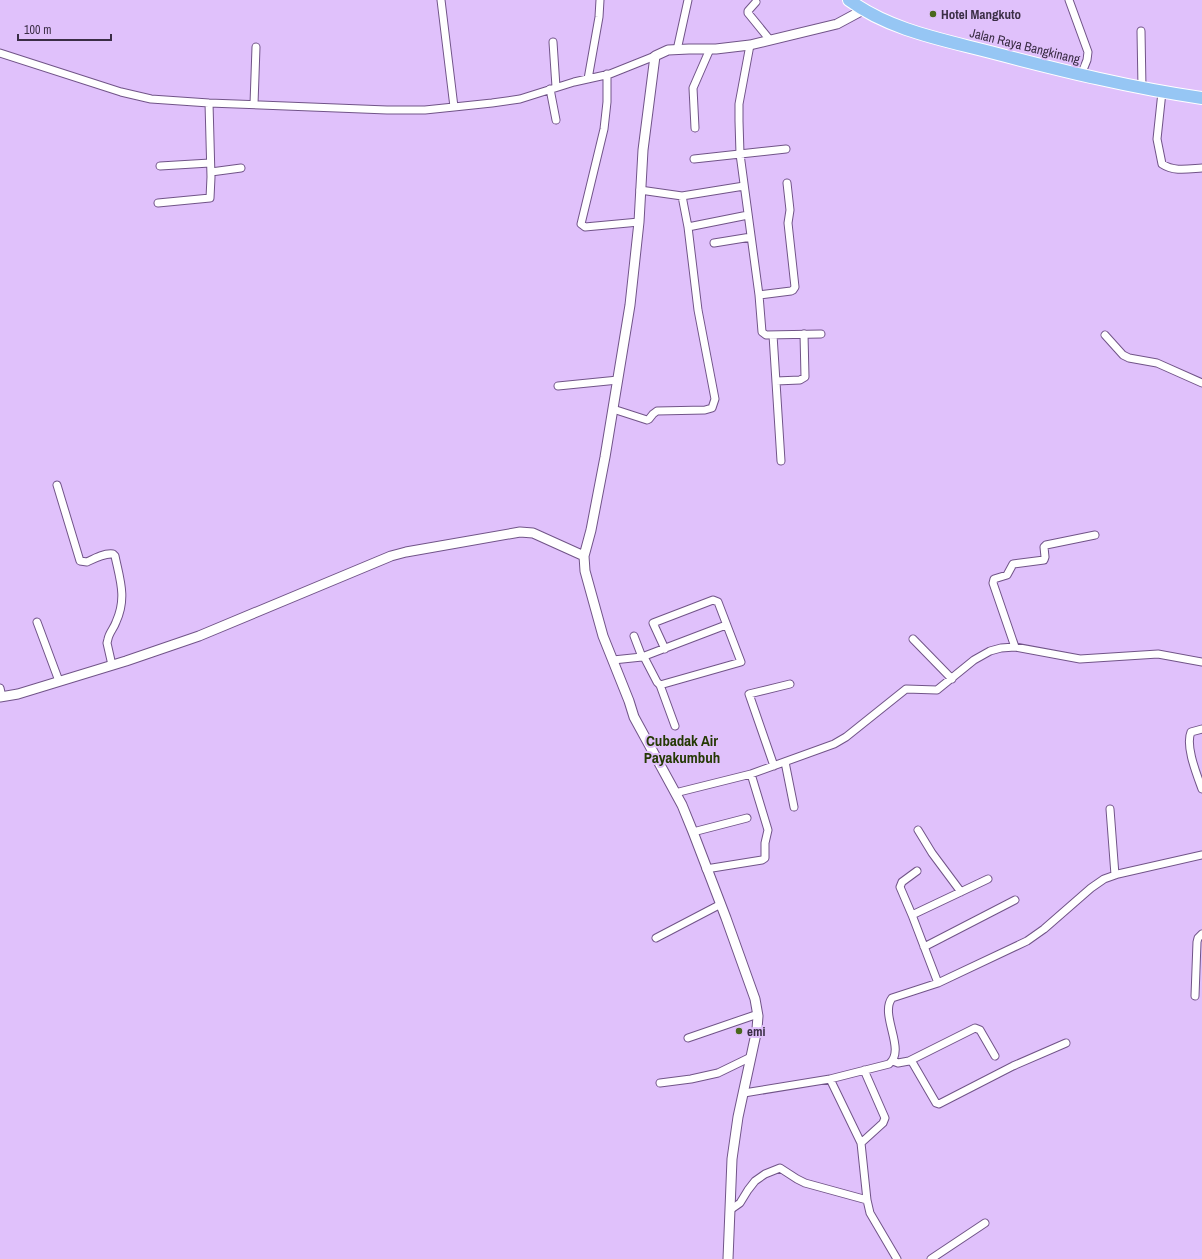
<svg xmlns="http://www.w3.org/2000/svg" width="1202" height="1259" viewBox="0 0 1202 1259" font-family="'Archivo Narrow',sans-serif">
<rect width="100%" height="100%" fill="#e0c1fb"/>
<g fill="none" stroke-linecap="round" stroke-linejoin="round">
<defs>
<path id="minor" d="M441,0L454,107
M1069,0L1088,52L1087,60L1081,75
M756,2L748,11V13L770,40
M1141,31L1142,88
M553,42L556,87
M750,45L739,104V121L740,154L759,295L762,332L766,335L821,334
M677,50L688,0
M0,53L121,92L151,99L209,103L387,110H425L454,107L492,103L520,99L574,82L610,74L655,56
M607,74V102L604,129L581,224L585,227L639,222
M588,79L599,17L600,0
M550,89L556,120
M1162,92L1157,139L1162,164C1174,172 1188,169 1202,168
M254,104L256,47
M695,128L693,88L710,49
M694,159L786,149
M160,166L210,163
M211,172L241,168
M640,190L682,196L744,186
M158,203L210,198L211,177L209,103
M688,227L748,215
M714,243L751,237
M759,295L791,291L793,290L795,287L788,223L790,210L787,183
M773,335L781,461
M1105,335L1123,355L1129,358L1157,363L1202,383
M776,381L800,380L805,377L804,334
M558,386L618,380
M613,409L647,420L649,419L653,414L657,411L705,410L712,408L715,399L698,310L688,227L682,196
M57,485L80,561L87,562C95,558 104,553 113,554L115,556C120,580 127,598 116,622C114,628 109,633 108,639L107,643L112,665
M37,622L59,681
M634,636L642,657
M913,639L952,679
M1015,647L993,583L994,579L1007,575L1013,564L1044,560L1045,557L1044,547L1046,545L1095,535
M644,657L657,682L660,685L741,662L718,602L713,600L653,623L665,649
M613,660L642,657L726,625
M660,685L675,726
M0,688L2,697
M1202,729L1191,732C1185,746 1197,775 1202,789
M785,762L794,807
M774,766L749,694L790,684
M675,793L751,774L834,744L846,737L906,689L937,690L974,660L990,651L1001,648L1015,647L1080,659L1158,654L1202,662
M1110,809L1115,875
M918,830L932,853L961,892
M693,832L747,818
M706,869L762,860L765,858V843L768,830L751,774
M917,871L902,882L900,887L912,915L938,983
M912,915L988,879
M656,938L721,904
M924,947L1015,900
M1195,996L1197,942L1198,938L1202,934
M688,1038L758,1014
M911,1060L936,1103L939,1104L1013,1066L1066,1043
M893,1061L898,1063L909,1061L975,1028L980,1030L995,1056
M830,1079L861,1143L867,1200L870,1213L897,1259
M660,1083L691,1079L718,1073L751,1057
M744,1093L830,1079L889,1064C907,1050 879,1015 892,998L938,983L1027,941L1044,929L1091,888L1104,879L1118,874L1202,855
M861,1143L883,1123L885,1118L864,1070
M730,1210L740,1203L748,1190L755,1181L765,1174L780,1168L797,1179L805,1183L867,1200
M931,1259L985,1223"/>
<path id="tertiary" d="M0,697L18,694L126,661L199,636L391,556L406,552L520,532L533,533L584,556
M728,1259L732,1159L738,1117L757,1029L758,1016L755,999L726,918L693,832L682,805L634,717L629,701L603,636L585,571L584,556L591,530L605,457L630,305L639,222L643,150L655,56L668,50L689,49H716L750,45L837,24L863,10"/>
<path id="trunk" d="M849,0C891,31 945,40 994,53C1063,71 1132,88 1202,98"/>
</defs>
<use href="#minor" stroke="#715488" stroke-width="9"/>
<use href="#tertiary" stroke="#715488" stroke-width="11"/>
<use href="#trunk" stroke="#fff" stroke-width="14"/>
<use href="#minor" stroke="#fff" stroke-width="7"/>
<use href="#tertiary" stroke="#fff" stroke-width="9"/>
<use href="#trunk" stroke="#96c6f4" stroke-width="12"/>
</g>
<g fill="#4a681d" stroke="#e0c1fb" stroke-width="1.5">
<circle cx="933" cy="14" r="4"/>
<circle cx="739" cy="1031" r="4"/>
</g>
<g text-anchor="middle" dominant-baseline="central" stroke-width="4" stroke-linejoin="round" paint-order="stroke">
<g font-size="13" font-weight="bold" fill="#3a2d45" stroke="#e0c1fb" text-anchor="start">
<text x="941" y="14">Hotel Mangkuto</text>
<text x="747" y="1031">emi</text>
</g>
<g font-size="13" fill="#3a2d45" stroke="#e0c1fb">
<text transform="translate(1025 46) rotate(14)">Jalan Raya Bangkinang</text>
</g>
<g font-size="15" font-weight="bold" fill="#253904" stroke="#e0c1fb">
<text x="682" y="740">Cubadak Air<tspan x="682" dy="17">Payakumbuh</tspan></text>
</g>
</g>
<path d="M18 34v6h93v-6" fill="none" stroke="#3a2d45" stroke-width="2"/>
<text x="24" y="34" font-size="12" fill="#3a2d45" stroke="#e0c1fb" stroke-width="3" paint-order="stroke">100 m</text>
</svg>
